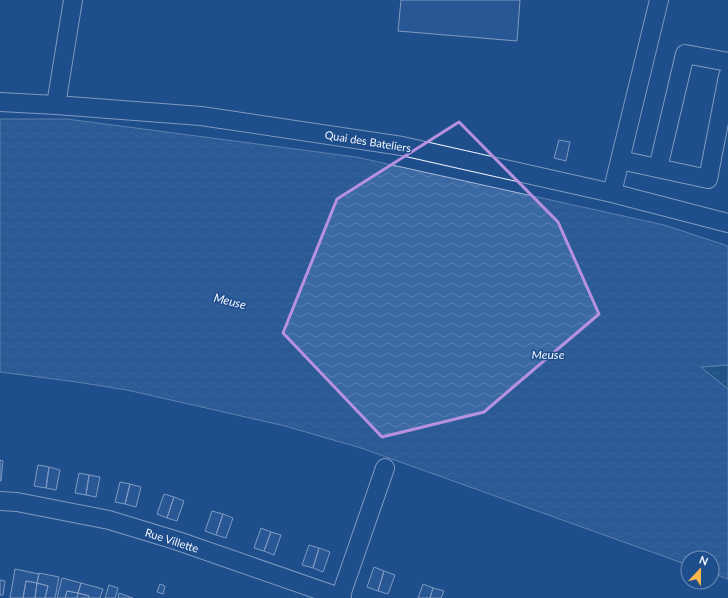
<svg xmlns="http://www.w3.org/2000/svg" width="728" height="598" viewBox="0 0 728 598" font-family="Lato,sans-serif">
<defs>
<pattern id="forest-crowns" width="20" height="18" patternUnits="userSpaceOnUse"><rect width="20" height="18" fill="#245a82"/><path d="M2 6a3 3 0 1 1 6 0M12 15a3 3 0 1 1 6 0" fill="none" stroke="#447295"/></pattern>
<pattern id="water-waves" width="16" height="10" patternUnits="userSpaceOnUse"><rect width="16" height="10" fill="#3b69a3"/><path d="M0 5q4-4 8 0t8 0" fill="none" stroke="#587fb1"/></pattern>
</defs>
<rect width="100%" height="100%" fill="#1f4e8c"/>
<path fill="url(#forest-crowns)" stroke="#a8bbd7" d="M728,365V389L700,367Z"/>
<path fill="url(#water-waves)" stroke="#a8bbd7" d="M0,119H67L356,157L664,225L728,246V365L701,367L728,389V579L712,573V558H688V565L361,448L285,426L127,390L77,382L0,372Z"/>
<path fill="#3563a3" stroke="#f2f6ff" d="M401,0H520L517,41L398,31Z
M559,140L570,142L566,161L554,158Z
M0,460L3,461L1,481H0Z
M38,465L49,467L46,488L34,486Z
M49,467L60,470L56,490L46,488Z
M79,473L89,475L86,495L75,493Z
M89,475L100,477L96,497L86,495Z
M120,482L130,484L125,504L115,502Z
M130,484L141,487L136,507L125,504Z
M164,494L174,497L167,518L157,514Z
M174,497L184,501L177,521L167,518Z
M212,511L223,514L216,535L205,531Z
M223,514L233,518L226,538L216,535Z
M261,528L271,532L264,551L254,548Z
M271,532L281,535L274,555L264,551Z
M309,545L319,548L313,568L302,565Z
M319,548L330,552L323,572L313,568Z
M374,567L384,571L378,591L367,587Z
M15,569L39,574L37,583L26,581L23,598H10Z
M384,571L395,575L388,594L378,591Z
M39,573L59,577L55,598H45L48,586L37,583Z
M62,578L81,583L78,593L67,591L65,598H57Z
M0,580L5,581L3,595H0Z
M26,581L37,583L35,598H23Z
M37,583L48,586L45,598H35Z
M81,583L103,589L100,598H88L89,596L78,593Z
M160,584L165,586L163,594L157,592Z
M423,584L433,588L430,598H418Z
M109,585L118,588L115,598H105Z
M433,588L444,591L441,598H430Z
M67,591L78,593L77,598H65Z
M78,593L89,596L88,598H77Z
M119,593L133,598H118Z"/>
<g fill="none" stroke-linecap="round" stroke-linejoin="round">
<defs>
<path id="minor" d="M0,102L56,105L201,116L402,146L612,193L728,223
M56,105L73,0
M620,160L708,179L728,76
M658,168L685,54L728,62
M612,193L659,0
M0,501L17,502L109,520L178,541L342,598
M340,598L385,468"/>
</defs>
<use href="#minor" stroke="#f2f6ff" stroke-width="20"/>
<use href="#minor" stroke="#1f4e8c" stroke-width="18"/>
</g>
<path d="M0 0H728V598H0ZM459,122L558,222L599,314L484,412L382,437L283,333L337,199Z" fill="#1f4e8c" fill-opacity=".55" fill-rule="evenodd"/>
<path fill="none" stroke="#b691df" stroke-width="3" stroke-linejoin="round" d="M459,122L558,222L599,314L484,412L382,437L283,333L337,199Z"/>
<g text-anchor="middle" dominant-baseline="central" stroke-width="3" stroke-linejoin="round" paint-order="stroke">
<g font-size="11" fill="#f2f6ff" stroke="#1f4e8c">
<text transform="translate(368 141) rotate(9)">Quai des Bateliers</text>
<text transform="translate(172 540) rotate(18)">Rue Villette</text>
</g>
<g font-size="12" font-style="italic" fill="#f2f6ff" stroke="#1f4e8c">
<text transform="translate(230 301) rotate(14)">Meuse</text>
<text x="548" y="354">Meuse</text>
</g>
</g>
<g transform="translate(700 570) rotate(22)"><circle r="19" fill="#1f4e8c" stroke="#7391ba"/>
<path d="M0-3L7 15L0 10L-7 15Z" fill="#ffb74d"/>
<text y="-6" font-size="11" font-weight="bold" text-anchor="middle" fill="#f2f6ff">N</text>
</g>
</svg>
